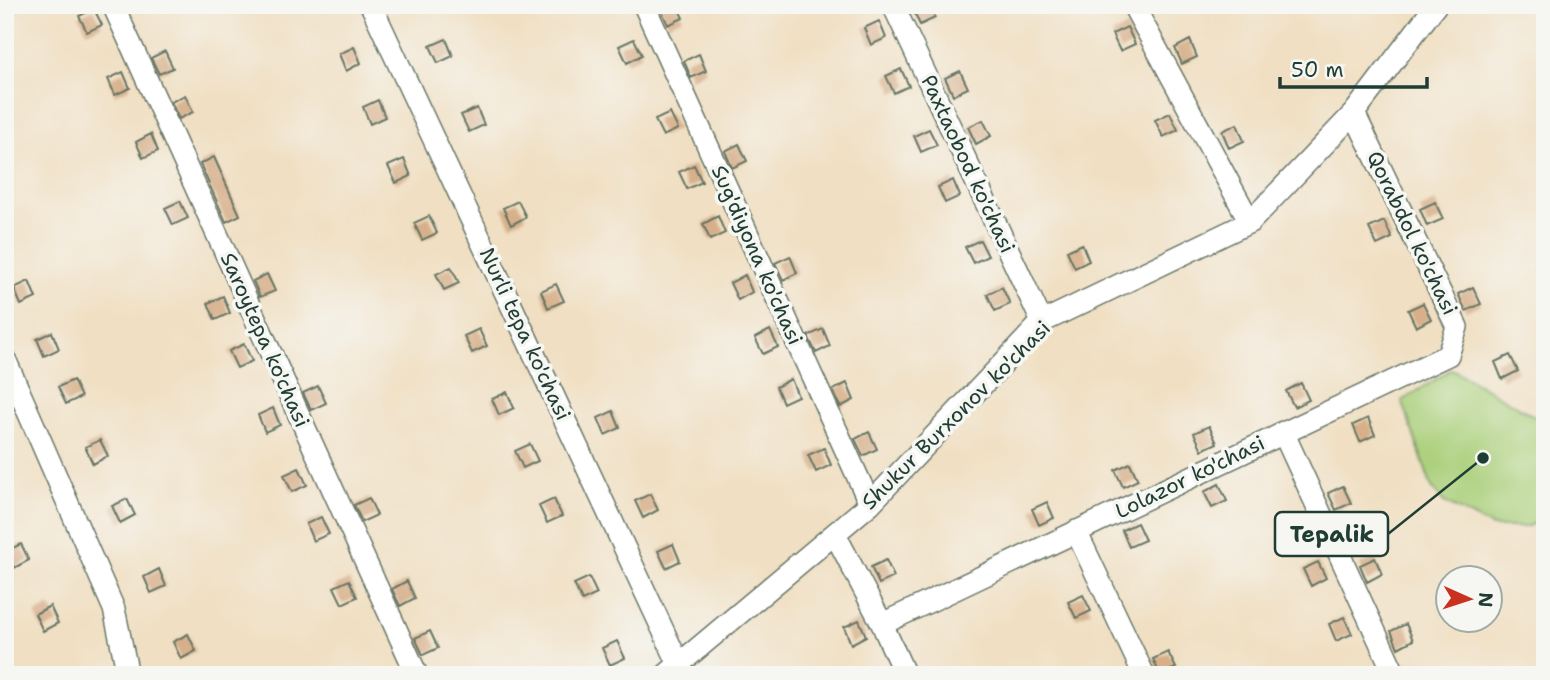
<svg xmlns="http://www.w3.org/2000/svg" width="1550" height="680" viewBox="0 0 1550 680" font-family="'Shantell Sans',sans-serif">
<rect width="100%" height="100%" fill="#f6f6f2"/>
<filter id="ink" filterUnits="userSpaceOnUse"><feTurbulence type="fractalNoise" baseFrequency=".0143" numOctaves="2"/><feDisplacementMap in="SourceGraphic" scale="14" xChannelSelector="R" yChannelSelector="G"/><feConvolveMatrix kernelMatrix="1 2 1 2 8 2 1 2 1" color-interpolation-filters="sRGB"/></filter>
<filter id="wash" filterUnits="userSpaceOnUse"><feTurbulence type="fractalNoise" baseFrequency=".00686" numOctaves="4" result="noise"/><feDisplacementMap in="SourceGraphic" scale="28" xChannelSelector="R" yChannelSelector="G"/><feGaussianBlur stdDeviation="1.57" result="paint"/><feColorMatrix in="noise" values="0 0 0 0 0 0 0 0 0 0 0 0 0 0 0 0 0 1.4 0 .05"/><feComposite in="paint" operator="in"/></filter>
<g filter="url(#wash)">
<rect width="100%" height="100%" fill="#f0dfc2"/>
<path fill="#aacf79" stroke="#648656" stroke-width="2" d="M1452,369L1539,419L1545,429V518L1526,527H1492L1444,502L1432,488L1402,401Z"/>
<g id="blocks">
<path fill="#d7b08b" d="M659,5H677L683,18L668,25Z
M911,5H929L935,18L920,25Z
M94,9L102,25L87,32L79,16Z
M879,21L886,38L871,45L864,28Z
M1127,27L1135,44L1120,51L1112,34Z
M446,39L453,56L438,63L430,46Z
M634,39L642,55L627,63L619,46Z
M1190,40L1197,57L1182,64L1175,48Z
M354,47L361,63L346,71L339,54Z
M165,51L173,68L159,74L151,58Z
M699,54L706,71L691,78L684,61Z
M901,69L909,86L894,93L886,76Z
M960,71L968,88L953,95L945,78Z
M123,72L130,88L115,95L108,79Z
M185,95L193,112L179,119L171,102Z
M378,100L385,117L370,124L363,107Z
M477,108L484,125L469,132L461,115Z
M670,113L678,129L663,136L655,120Z
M1170,113L1178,130L1163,137L1155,120Z
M983,120L991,136L976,144L968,127Z
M1237,124L1244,141L1229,148L1222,131Z
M929,129L937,145L921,152L914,136Z
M151,134L158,151L143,158L136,142Z
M739,144L747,161L732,168L725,151Z
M214,157L240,215L226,222L200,164Z
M404,159L411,176L396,183L388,166Z
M694,165L702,182L687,189L679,172Z
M953,180L960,196L945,203L938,187Z
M180,201L188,218L173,225L165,208Z
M518,201L526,217L511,225L503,208Z
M1435,202L1443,219L1427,226L1420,209Z
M429,216L437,233L422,240L414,223Z
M718,216L725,233L710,240L703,224Z
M1384,221L1392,238L1377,245L1369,228Z
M980,240L988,256L973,263L965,247Z
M1082,244L1089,261L1075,268L1067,251Z
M790,256L797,273L783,280L775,263Z
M451,267L459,283L444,290L436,274Z
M267,274L275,291L260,297L253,281Z
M745,275L752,292L738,300L730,283Z
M29,281L36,298L21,305L14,288Z
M556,284L564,301L548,308L541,291Z
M1002,287L1010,304L995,311L987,294Z
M1473,287L1481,304L1466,311L1458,294Z
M223,296L230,313L215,320L208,303Z
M1423,303L1431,319L1416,327L1408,310Z
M479,329L487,346L472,353L464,336Z
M823,329L830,346L816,353L808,336Z
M770,330L778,347L763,354L755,338Z
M52,332L59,349L44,356L37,339Z
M244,344L252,361L237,368L229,351Z
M1510,355L1518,371L1502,379L1495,362Z
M791,379L798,396L783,403L776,387Z
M73,380L81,397L66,404L58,387Z
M847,383L854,400L840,407L833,390Z
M1301,383L1309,400L1294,407L1286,391Z
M318,386L326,403L311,410L303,393Z
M507,392L514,408L499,415L492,399Z
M273,408L280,425L265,432L258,415Z
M613,411L620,428L605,435L598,418Z
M1368,418L1375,435L1360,442L1353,425Z
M1209,426L1217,443L1202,450L1194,433Z
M869,432L877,449L863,456L855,439Z
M100,440L108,456L93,464L85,447Z
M530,444L538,461L523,468L515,451Z
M824,448L831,465L816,472L808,455Z
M1130,463L1138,480L1123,487L1115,470Z
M299,468L307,485L292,492L284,475Z
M1219,484L1227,501L1212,508L1204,492Z
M1343,486L1351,503L1336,510L1328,493Z
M650,494L658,510L643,518L635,501Z
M369,498L377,515L362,522L354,505Z
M127,499L135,515L120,523L112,506Z
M554,499L562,516L547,523L539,506Z
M1047,502L1054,518L1039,525L1032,509Z
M321,517L329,534L313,541L306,524Z
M1137,523L1145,540L1129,547L1122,530Z
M21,544L29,560L14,568L6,551Z
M673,544L680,561L666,568L658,551Z
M1375,558L1382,574L1367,582L1360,565Z
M886,560L894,577L879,584L871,567Z
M1318,562L1326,578L1311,586L1303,569Z
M159,569L166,586L151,593L144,577Z
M589,577L597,594L582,601L574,584Z
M349,580L357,597L342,604L334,587Z
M407,581L415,598L400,606L392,589Z
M1083,595L1091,611L1076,618L1068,602Z
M50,606L58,623L43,631L35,614Z
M1344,617L1352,634L1336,641L1329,624Z
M859,620L866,636L851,644L844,627Z
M1406,624L1413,640L1398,648L1391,631Z
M430,631L438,648L423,655L415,638Z
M188,634L196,651L181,659L173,642Z
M617,641L625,658L610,665L602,648Z
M1168,652L1176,668L1160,675L1153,659Z"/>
</g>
</g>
<g filter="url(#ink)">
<use href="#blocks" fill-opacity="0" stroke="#687666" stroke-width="2"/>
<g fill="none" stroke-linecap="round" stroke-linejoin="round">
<defs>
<path id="minor" d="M113,5L417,675
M371,5L683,673
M644,5L870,504
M893,5L1042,322
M1133,5L1250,222
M5,359L114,609L128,675
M1283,432L1395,675
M1076,531L1144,675
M835,534L882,624L905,675
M882,624L1448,355L1457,327L1354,113
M666,675L870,504L1042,322L1250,222L1354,113L1436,5"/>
</defs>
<use href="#minor" stroke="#687666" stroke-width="24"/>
<use href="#minor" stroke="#fff" stroke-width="21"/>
</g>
</g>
<g text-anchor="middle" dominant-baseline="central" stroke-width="7" stroke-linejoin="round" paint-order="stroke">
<g font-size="21" fill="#1f3d34" stroke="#f6f6f2">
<text transform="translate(968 164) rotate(65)">Paxtaobod ko'chasi</text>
<text transform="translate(1412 233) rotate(64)">Qorabdol ko'chasi</text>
<text transform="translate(757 255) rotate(66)">Sug'diyona ko'chasi</text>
<text transform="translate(525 334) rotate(65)">Nurli tepa ko'chasi</text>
<text transform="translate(265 340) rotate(66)">Saroytepa ko'chasi</text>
<text transform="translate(956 415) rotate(-45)">Shukur Burxonov ko'chasi</text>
<text transform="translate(1190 477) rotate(-26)">Lolazor ko'chasi</text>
</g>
</g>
<path fill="none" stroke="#1f3d34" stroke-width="2.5" d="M1483 458L1388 534"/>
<circle fill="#1f3d34" stroke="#f6f6f2" stroke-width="2.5" cx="1483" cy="458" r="7"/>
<rect fill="#f6f6f2" stroke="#1f3d34" stroke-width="2.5" x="1275" y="512" width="113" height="44" rx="7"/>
<g font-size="23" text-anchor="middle" font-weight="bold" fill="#1f3d34">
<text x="1332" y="542">Tepalik</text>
</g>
<rect width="1550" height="680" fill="none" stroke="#f6f6f2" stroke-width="28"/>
<g transform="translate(1469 599) rotate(93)"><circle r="33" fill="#f6f6f2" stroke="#a0aca6" stroke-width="2"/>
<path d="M0-5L12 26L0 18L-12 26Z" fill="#c8321e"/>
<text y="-10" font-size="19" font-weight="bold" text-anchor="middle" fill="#1f3d34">N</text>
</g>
<path d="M1280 77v10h147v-10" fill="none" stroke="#1f3d34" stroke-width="3.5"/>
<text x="1291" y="77" font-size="21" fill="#1f3d34" stroke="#f6f6f2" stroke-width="5" paint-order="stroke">50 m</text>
</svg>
